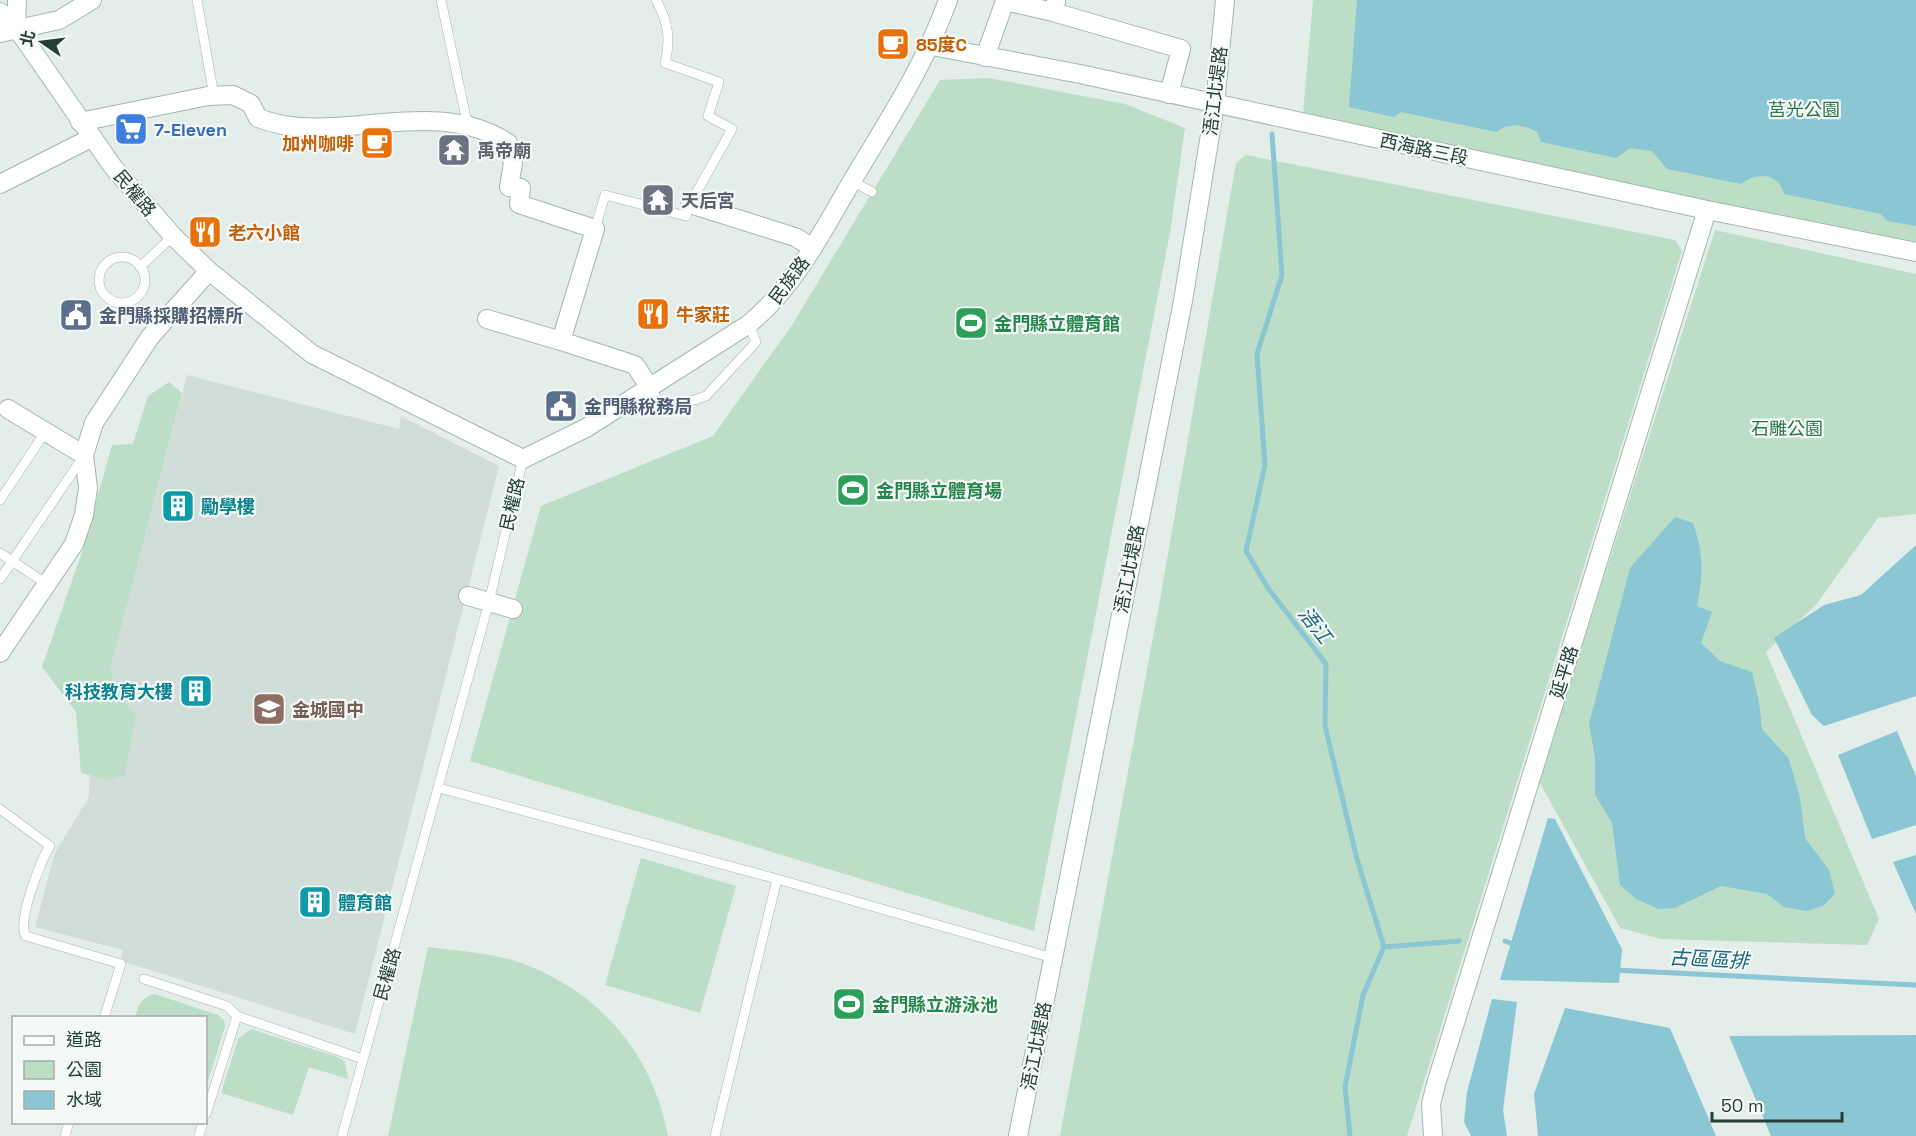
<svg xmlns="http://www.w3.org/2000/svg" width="1916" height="1136" viewBox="0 0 1916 1136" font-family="'Space Grotesk','Noto Sans TC',sans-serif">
<rect width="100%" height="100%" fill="#e3ede9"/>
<path fill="#d1ddd8" d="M187,375L399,429L401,416L499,466L355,1034L121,961L123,950L35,927L55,853L89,797L90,748Z"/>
<path fill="#bcdec6" d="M1313,0H1916V246L1303,114Z
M989,78L1125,104L1185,128L1170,233L1034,931L470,761L541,506L713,436L792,325L940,80Z
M1246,155L1675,240L1682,251L1407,1136H1060L1160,600L1236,163Z
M1715,230L1916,274V514L1878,518L1816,605L1766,652L1879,919L1867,945L1661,939L1620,928L1539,781Z
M169,382L182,393L110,671L120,697L136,715L125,775L110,780L81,773L76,712L42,667L82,552L112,445L133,444L148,396Z
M641,858L736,886L700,1013L605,985Z
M428,947C459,951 494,953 524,964C601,993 653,1055 668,1136H388Z
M155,994L218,1015L224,1020L225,1027L206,1087V1018L135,1017C139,1005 141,997 155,994Z
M251,1029L340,1058L345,1062L348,1079L309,1067L293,1115L221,1093L238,1039Z"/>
<path fill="#8ac6d3" d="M1357,0H1916V226L1887,221L1881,214L1784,194C1778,172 1756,172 1741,184L1667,169L1652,151L1630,148L1616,158L1541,142L1537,132C1521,124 1511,122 1496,132L1401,112L1394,117L1349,107Z
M1675,517L1693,523C1704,555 1703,574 1697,606L1712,612L1701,643L1720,661L1752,672L1759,702L1762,729L1789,759L1800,798L1805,838L1829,870L1835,894L1823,906L1807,911L1784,907L1767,894L1721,886L1675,908L1658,909L1636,899L1620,885L1612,823L1595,795V757L1589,724L1630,568Z
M1916,545V696L1824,726L1812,715L1774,638L1824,605L1861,595Z
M1897,731L1916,776V825L1872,839L1838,755Z
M1548,818L1555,819L1622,949L1619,983L1500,980Z
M1916,855V914L1893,862Z
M1492,999L1517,1002L1503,1110L1507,1136H1471L1464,1122L1467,1092Z
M1565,1008L1670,1028L1716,1136H1538L1534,1094Z
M1916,1035V1136H1771L1729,1036Z"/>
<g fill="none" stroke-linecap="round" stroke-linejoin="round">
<path stroke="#8ac6d3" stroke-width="5" d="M1272,134L1282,275L1257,354L1265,465L1246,551L1268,588L1326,664L1325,726L1357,859L1384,947L1363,995L1345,1087L1350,1136
M1505,941L1516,945
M1384,947L1459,941
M1614,970L1915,985"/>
<defs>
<path id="lane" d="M197,0L214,96
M441,0L468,127
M852,181L872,192
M595,229L605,195L686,216L690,204L732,129L708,116L719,82L665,63C671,39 668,21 656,0
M99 280a23 23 0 1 1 46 0a23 23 0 1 1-46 0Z
M140,267L173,236
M650,388L665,410L706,396L756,342L749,324
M0,500L46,431
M0,553L47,584
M0,579L83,457
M439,788L777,879L1053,958
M0,809L50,846C41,860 16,923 26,936L121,964L104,1018
M144,979L227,1006L237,1016L363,1059
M206,1114L237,1016
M65,1136L69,1122
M199,1136L203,1122
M342,1136L489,602L523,459
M715,1136L777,879"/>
<path id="street" d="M1053,12L1181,49L1169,94
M16,27L17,0
M985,57L1005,1L1053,12L1056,2
M80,122L208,96L233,95L251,104L258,118C335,148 431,93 508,143L513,163L509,187L521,188L519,204L595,229L561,341L635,365L650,388
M0,184L91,138
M690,204L795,237L813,248
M487,319L561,341
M8,409L84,455
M468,596L513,609
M0,653L74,544L84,515L88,488L84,455L94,423L150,337L209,271"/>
<path id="secondary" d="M0,12L16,27L113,167L173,236L209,271L312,354L523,459L586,428L749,324C796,285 822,232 852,181C889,119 924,67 948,0
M0,33L59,20L92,0
M932,46L1080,74L1707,210L1916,252
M1018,1136L1183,301L1215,104L1225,0
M1433,1136L1431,1104L1436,1084L1707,210"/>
</defs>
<use href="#lane" stroke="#a5b5b0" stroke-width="10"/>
<use href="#street" stroke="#a5b5b0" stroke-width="20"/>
<use href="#secondary" stroke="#a1b9b1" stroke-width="20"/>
<use href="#lane" stroke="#fff" stroke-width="9"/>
<use href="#street" stroke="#fff" stroke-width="18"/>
<use href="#secondary" stroke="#fff" stroke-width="18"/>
</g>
<defs>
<symbol id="cafe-square" viewBox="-11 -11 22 22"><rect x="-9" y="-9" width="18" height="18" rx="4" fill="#e8710a" stroke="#f4f9f7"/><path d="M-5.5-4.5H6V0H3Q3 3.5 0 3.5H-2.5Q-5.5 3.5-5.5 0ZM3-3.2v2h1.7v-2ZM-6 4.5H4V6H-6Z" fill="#fff"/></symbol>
<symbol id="supermarket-square" viewBox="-11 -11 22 22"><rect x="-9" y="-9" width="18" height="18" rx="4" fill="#3f7fe0" stroke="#f4f9f7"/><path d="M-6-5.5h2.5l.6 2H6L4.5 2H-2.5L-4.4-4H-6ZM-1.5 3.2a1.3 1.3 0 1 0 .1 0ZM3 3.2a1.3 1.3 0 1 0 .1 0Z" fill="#fff"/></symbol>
<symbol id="temple-square" viewBox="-11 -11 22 22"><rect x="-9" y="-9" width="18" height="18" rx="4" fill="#6b7280" stroke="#f4f9f7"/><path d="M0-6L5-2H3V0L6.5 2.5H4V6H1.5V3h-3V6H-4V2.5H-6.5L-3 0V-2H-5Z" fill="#fff"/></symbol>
<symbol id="restaurant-square" viewBox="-11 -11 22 22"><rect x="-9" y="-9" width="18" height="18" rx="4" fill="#e8710a" stroke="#f4f9f7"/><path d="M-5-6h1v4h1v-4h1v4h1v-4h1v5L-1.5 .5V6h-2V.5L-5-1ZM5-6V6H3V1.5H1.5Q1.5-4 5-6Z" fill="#fff"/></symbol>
<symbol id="civic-square" viewBox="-11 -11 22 22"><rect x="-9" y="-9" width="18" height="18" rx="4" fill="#5c6f8a" stroke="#f4f9f7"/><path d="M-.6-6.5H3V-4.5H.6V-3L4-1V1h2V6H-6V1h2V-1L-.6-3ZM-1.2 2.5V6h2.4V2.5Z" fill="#fff"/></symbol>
<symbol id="stadium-square" viewBox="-11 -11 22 22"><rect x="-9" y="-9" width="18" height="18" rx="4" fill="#2e9e5b" stroke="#f4f9f7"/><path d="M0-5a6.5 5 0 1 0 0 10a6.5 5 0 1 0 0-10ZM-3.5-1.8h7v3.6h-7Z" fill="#fff"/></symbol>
<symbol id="building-square" viewBox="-11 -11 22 22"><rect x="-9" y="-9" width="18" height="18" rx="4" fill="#0f9aa8" stroke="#f4f9f7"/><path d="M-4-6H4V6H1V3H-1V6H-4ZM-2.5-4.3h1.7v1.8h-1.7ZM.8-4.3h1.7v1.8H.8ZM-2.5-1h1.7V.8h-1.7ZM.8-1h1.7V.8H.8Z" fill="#fff"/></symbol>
<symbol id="school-square" viewBox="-11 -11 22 22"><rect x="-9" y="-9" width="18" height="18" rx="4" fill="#8d6e63" stroke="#f4f9f7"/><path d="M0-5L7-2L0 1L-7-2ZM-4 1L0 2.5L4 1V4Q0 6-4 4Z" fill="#fff"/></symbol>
</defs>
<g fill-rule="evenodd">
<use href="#cafe-square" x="874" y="25" width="38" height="38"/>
<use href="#supermarket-square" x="112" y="110" width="38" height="38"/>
<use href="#cafe-square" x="358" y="124" width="38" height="38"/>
<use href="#temple-square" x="435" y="131" width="38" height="38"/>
<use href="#temple-square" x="639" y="181" width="38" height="38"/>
<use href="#restaurant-square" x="186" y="213" width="38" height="38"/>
<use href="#restaurant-square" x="634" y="295" width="38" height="38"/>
<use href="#civic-square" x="57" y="296" width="38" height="38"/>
<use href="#stadium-square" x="952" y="304" width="38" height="38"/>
<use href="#civic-square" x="542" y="387" width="38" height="38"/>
<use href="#stadium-square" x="834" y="471" width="38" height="38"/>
<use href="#building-square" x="159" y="487" width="38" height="38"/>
<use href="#building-square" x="177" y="672" width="38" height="38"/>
<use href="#school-square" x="250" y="690" width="38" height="38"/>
<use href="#building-square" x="296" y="883" width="38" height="38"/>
<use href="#stadium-square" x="830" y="985" width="38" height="38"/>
</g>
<g text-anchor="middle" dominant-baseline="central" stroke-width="4.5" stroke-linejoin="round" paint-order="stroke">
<g font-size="18" font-weight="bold" fill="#c56008" stroke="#f4f9f7" text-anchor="start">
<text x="916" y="44">85度C</text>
<text x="354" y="143" text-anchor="end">加州咖啡</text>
<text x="228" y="232">老六小館</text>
<text x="676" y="314">牛家莊</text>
</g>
<g font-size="18" fill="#223f38" stroke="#f4f9f7">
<text transform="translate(1215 91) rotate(-83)">浯江北堤路</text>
<text transform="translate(1424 149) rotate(12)">西海路三段</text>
<text transform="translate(135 193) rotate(50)">民權路</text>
<text transform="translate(789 280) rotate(-53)">民族路</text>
<text transform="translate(512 504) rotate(-77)">民權路</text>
<text transform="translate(1129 569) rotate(-79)">浯江北堤路</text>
<text transform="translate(1564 672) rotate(-73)">延平路</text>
<text transform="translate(387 974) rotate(-74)">民權路</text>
<text transform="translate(1036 1046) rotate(-79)">浯江北堤路</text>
</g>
<g font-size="18" fill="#2c764a" stroke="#f4f9f7">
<text x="1804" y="109">莒光公園</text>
<text x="1787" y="428">石雕公園</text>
</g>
<g font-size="18" font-weight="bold" fill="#366cbe" stroke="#f4f9f7" text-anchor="start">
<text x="154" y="129">7-Eleven</text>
</g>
<g font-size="18" font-weight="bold" fill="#5b616d" stroke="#f4f9f7" text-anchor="start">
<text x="477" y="150">禹帝廟</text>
<text x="681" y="200">天后宮</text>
</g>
<g font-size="18" font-weight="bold" fill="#4e5e75" stroke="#f4f9f7" text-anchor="start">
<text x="99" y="315">金門縣採購招標所</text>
<text x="584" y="406">金門縣稅務局</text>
</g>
<g font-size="18" font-weight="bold" fill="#27864d" stroke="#f4f9f7" text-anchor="start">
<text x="994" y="323">金門縣立體育館</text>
<text x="876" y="490">金門縣立體育場</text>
<text x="872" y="1004">金門縣立游泳池</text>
</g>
<g font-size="18" font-weight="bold" fill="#0d838f" stroke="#f4f9f7" text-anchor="start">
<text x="201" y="506">勵學樓</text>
<text x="173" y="691" text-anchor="end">科技教育大樓</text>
<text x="338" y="902">體育館</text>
</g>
<g font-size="18" font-weight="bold" fill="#785e54" stroke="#f4f9f7" text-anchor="start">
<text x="292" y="709">金城國中</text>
</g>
<g font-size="20" font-style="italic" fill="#1b697c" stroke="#f4f9f7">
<text transform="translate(1315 625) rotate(52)">浯江</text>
<text transform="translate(1709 959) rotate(3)">古區區排</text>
</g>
</g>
<rect x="12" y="1016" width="195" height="108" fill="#f4f9f7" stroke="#a0afab" stroke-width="1.5"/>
<rect x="24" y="1036" width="30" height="9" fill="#ffffff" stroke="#a0afab" stroke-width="1.5"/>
<text x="66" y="1046" font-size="18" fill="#223f38">道路</text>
<rect x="24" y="1061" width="30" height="18" fill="#bcdec6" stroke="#a0afab" stroke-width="1.5"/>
<text x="66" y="1076" font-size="18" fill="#223f38">公園</text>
<rect x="24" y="1091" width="30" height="18" fill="#8ac6d3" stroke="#a0afab" stroke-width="1.5"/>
<text x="66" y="1106" font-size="18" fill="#223f38">水域</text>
<g transform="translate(42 42) rotate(284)" stroke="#f4f9f7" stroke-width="4.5" paint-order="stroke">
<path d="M0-4.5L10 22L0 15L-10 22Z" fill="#223f38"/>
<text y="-9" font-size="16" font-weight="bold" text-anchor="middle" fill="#223f38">北</text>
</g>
<path d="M1712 1112v9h130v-9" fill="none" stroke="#223f38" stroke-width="3"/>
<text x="1721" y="1112" font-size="18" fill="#223f38" stroke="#f4f9f7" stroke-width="4.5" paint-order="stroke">50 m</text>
</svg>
